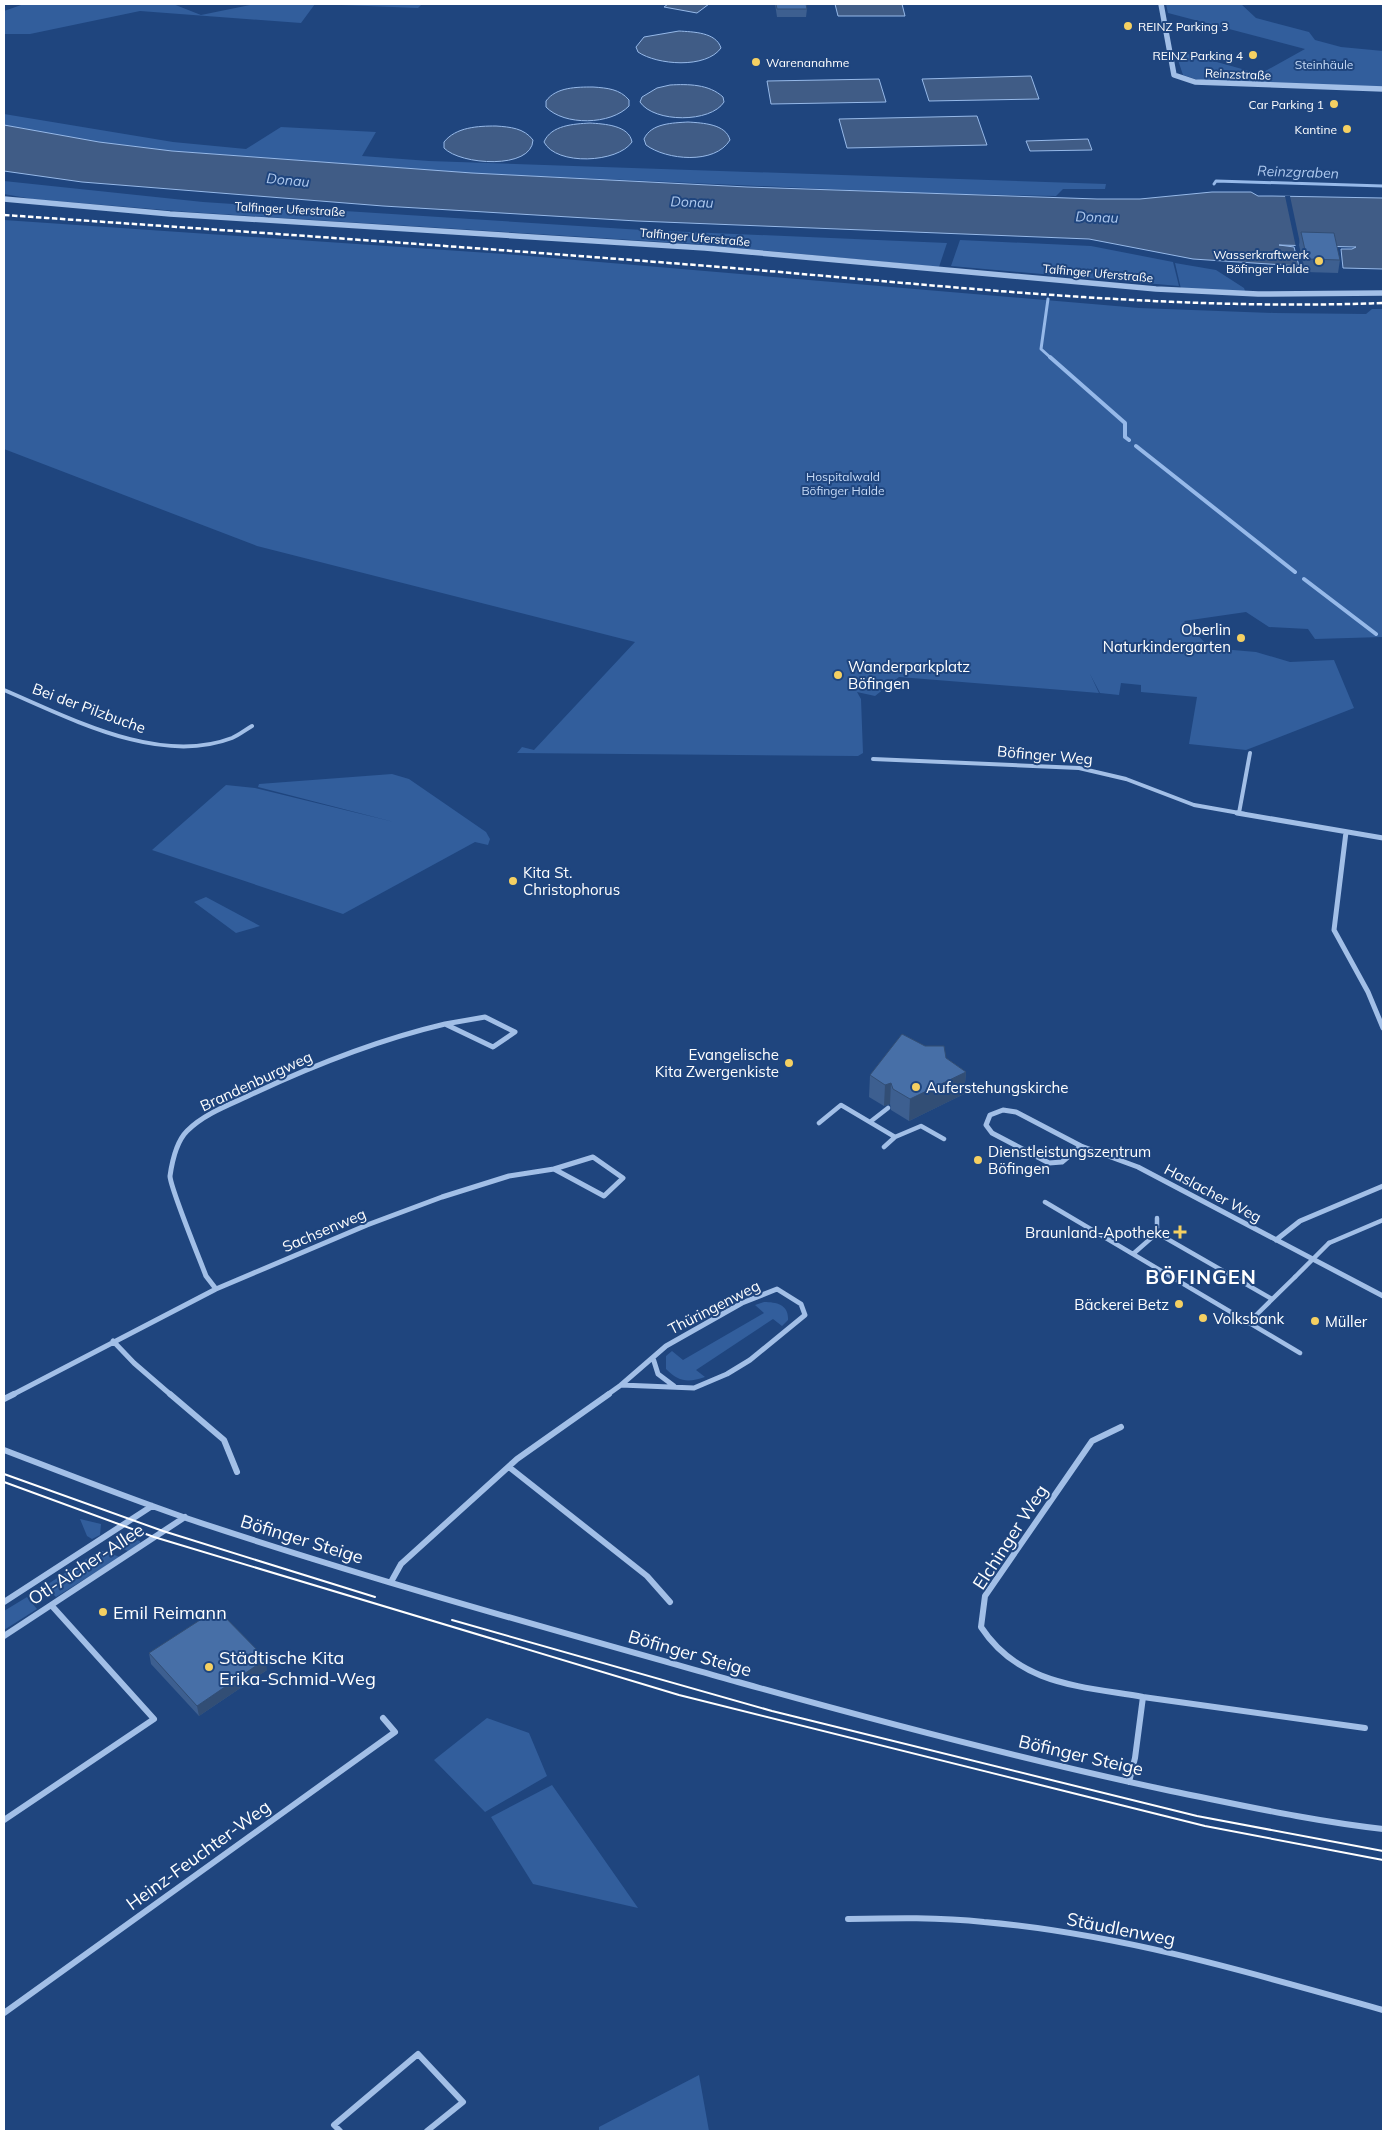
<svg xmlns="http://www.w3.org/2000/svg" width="1387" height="2135" viewBox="0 0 1387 2135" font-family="Mulish,sans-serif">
<rect width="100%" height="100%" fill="#1f457e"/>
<path fill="#325e9c" d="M24,4H173L201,15L255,4H315L301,23L140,11L30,34H4V11Z
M316,4H422L418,8Z
M1166,4H1241L1256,18L1309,32L1315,40L1341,47L1383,51V87L1198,80L1183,75L1176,54H1188L1260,74L1305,49L1168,13Z
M4,114L173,142L246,149L281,127L376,132L362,156L429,161L1106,184L1105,189H1063L1056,196L914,193L472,173L172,151L99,142L4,125Z
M4,181L203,202L642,230L947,243L939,267L695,244L188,212L32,199L4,194Z
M4,220L504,254L1139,308L1274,313L1366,314L1372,309H1383V637L1315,639L1308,629L1269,627L1246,612L1184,621L1210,648L1256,652L1290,662L1334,660L1354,708L1246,750L1189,744L1197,697L1141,692V685L1121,683L1119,695L1100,693L1090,674L1099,693L899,677L875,696L857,692L861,699L863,753L858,756L517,753L522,747L534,750L635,642L257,546L4,449Z
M960,240L1091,246L1173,262L1179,286L951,266Z
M1175,263L1216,270L1244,288L1245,291L1181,289Z
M392,774L409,779L486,832L490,839L488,845L475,842L343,914L152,850L226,785L255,788L394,822L258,787L259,784Z
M206,897L260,926L236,933L194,902Z
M764,1302C777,1302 789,1305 788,1320L782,1326L773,1319L696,1370L705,1377C688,1383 679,1382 666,1369V1356L672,1351L683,1360L764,1313L755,1305Z
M80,1519L101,1524L100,1535L92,1539L87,1536Z
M128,1537L140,1541V1544L128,1551L110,1544Z
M100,1550L120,1557L56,1597L45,1586Z
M27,1597L37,1609L4,1630V1611Z
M487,1718L529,1733L547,1776L485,1812L434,1760Z
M552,1785L638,1908L533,1884L491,1817Z
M699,2075L709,2131H599V2127Z"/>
<path fill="#405c86" stroke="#96b9e9" d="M668,4H709L697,13L664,7Z
M835,4H902L905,16H838Z
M679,31C693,32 716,32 721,48C706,69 657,65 638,52L636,47L644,37Z
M1031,76L1039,99L929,101L922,79Z
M879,79L886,102L771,104L767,81Z
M670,85C688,84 709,84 723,97L724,102C711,123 654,123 640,102L642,97L657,88Z
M593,87C607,88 620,89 629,100V106C611,125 564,126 546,107V101C556,87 577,87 593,87Z
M977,116L987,145L847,148L839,119Z
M688,122C703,123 726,124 730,140C715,165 666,160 646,145L644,139C651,123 673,123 688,122Z
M590,123C604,124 629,125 632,142C618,163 556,166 544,142C551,125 574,124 590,123Z
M4,125L99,142L172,151L472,173L747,187L1097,199H1140L1212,192H1251L1258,196H1272L1383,198V269L1343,268L1341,249H1352L1356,247L1279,245L1294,247L1299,266L1193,259L1089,239L637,221L383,206L82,182L4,171Z
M496,126C510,127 524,128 533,140C532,170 460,165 444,148V142C456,127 478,126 496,126Z
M1088,139L1092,150L1030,151L1026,141Z"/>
<path fill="#1f457e" d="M1285,196H1290L1301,248H1297L1301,265L1299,268L1296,266H1300Z"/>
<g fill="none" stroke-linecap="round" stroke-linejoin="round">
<path stroke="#96b9e9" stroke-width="3" d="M1214,184L1216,181L1383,186
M1048,299L1041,349L1051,358"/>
<path stroke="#96b9e9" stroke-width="4" d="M1050,357L1125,423V437L1129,440
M1136,446L1295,572
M1304,579L1376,634"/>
<path stroke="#a2bfe7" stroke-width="4.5" d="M870,1122L888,1108
M819,1123L841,1105L895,1137L921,1126L944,1139
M884,1147L895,1137
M1045,1202L1300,1353
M1157,1233L1272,1299
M1329,1243L1383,1220
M1133,1254L1157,1233V1218
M1248,1323L1295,1277"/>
<path stroke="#a2bfe7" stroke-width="4" d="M4,690C70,718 159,766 232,738C239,735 245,730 252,726
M873,759L1079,768L1126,779L1194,805L1245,814
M1239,813L1250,753"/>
<path stroke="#a2bfe7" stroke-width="5" d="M1237,813L1383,838
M1346,832L1334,930L1368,992L1383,1028
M485,1017L515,1032L493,1047L445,1024Z
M1003,1110L1016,1112L1081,1146L1062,1162L1049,1163L992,1133L986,1125L990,1115Z
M1081,1146L1138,1167L1383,1296
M593,1157L623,1178L604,1196L554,1169Z
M1276,1240L1300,1221L1383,1186
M216,1289L206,1276C200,1260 170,1187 170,1176C172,1162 177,1141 187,1131C203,1115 226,1106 246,1097C309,1067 377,1040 445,1024
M777,1289L801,1304L805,1315L750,1360L727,1374L694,1388L621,1385L666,1346L742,1303Z
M113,1341L134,1363L171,1395
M653,1358L658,1374L674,1386
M12,1395L216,1289L367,1225L442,1197L509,1176L554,1169
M607,1395L621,1385"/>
<path stroke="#a2bfe7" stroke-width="6" d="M170,1394L224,1440L237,1472
M4,1399L14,1394
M1121,1427L1092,1441L985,1596L981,1627C1019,1685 1080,1686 1143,1697
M4,1450C64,1473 125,1497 186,1518C368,1579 553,1630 738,1682C881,1722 1025,1760 1171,1791C1241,1805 1311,1821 1383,1829
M509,1467L647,1576L670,1602
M391,1582L401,1564L517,1459L609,1394
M4,1602L152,1506
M4,1636L185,1517
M1129,1782L1135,1758L1143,1697L1365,1728
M4,1820L154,1719L52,1606
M848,1919C894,1918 939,1917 984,1922C1120,1934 1252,1973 1383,2010
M4,2013L395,1732L383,1718
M340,2131L334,2125L418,2054L463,2102L427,2131"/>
<path stroke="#a2bfe7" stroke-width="5.5" d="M1161,4L1174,75L1195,82L1383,89
M4,199L170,214L705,248L1156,289L1258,294L1383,293"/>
<path stroke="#fff" stroke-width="2" d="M4,1474L163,1531L375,1597
M4,1482L154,1537L679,1695L1205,1826L1383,1860
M452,1620L772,1711L1197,1816L1383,1851"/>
<path stroke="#fff" stroke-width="2.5" stroke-dasharray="5.5 2.5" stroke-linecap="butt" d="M4,215C251,232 498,249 745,269C957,287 1170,311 1383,303"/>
<path stroke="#a2bfe7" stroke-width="4.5" d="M1295,1277L1329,1243"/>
</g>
<path fill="#3d5f90" d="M775,4H806L807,9L806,17H777Z
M1301,232L1340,260L1338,273L1305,272L1299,245Z
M946,1058L966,1072L964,1094L909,1121L891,1110L890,1104L884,1106L869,1097L870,1075Z
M149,1653L267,1670L199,1716L151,1664Z"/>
<path fill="#324e75" d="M966,1072L964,1094L909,1121L910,1099Z
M891,1083L890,1104L884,1106L885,1085Z
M266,1659L267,1670L199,1716L197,1706Z"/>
<path fill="#476fa7" stroke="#324e75" d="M776,4H806L807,9H777Z
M1301,232L1334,233L1340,260L1307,259Z
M902,1034L925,1046H944L946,1058L966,1072L910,1099L893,1089L891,1083L885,1085L870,1075Z
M217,1609L266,1659L197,1706L149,1653Z"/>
<g fill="#f5d062" stroke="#1f457e" stroke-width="2">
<circle cx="1128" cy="26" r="5"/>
<circle cx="1253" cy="55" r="5"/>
<circle cx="756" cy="62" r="5"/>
<circle cx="1334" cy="104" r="5"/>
<circle cx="1347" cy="129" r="5"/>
<circle cx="1319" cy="261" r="5"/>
<circle cx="1241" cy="638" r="5"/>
<circle cx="838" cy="675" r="5"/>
<circle cx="513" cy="881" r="5"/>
<circle cx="789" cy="1063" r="5"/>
<circle cx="916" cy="1087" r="5"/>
<circle cx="978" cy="1160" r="5"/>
<path d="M1177.5 1224.5h5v5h5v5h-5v5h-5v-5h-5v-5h5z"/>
<circle cx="1179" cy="1304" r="5"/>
<circle cx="1203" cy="1318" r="5"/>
<circle cx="1315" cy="1321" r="5"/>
<circle cx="103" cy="1612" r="5"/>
<circle cx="209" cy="1667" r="5"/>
</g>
<g text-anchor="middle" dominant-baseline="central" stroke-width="4" stroke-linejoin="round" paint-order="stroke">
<g font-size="12" fill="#fff" stroke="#1f457e" text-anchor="end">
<text x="1138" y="26" text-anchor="start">REINZ Parking 3</text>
<text x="1243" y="55">REINZ Parking 4</text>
<text x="766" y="62" text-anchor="start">Warenanahme</text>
<text x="1324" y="104">Car Parking 1</text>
<text x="1337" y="129">Kantine</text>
<text x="1309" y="254">Wasserkraftwerk<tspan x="1309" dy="14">Böfinger Halde</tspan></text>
</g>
<g font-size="12" fill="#c6daf6" stroke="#1f457e">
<text x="1324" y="64">Steinhäule</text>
<text x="843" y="476">Hospitalwald<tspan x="843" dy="14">Böfinger Halde</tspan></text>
</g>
<g font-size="12" fill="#fff" stroke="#1f457e">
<text transform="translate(1238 74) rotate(2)">Reinzstraße</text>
<text transform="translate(290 209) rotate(3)">Talfinger Uferstraße</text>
<text transform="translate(695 237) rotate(5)">Talfinger Uferstraße</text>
<text transform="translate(1098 273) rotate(5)">Talfinger Uferstraße</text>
</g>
<g font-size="14" font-style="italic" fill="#aec9ef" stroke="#1f457e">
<text transform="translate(1298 172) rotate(2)">Reinzgraben</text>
<text transform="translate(288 180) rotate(5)">Donau</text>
<text transform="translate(692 202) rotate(2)">Donau</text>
<text transform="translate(1097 217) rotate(2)">Donau</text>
</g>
<g font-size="15" fill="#fff" stroke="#1f457e" text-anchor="start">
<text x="1231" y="629" text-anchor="end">Oberlin<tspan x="1231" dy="17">Naturkindergarten</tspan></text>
<text x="848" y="666">Wanderparkplatz<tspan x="848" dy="17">Böfingen</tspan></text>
<text x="523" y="872">Kita St.<tspan x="523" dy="17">Christophorus</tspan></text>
<text x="779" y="1054" text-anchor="end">Evangelische<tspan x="779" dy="17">Kita Zwergenkiste</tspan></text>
<text x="926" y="1087">Auferstehungskirche</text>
<text x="988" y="1151">Dienstleistungszentrum<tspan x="988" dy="17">Böfingen</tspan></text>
<text x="1170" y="1232" text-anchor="end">Braunland-Apotheke</text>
<text x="1169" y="1304" text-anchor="end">Bäckerei Betz</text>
<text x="1213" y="1318">Volksbank</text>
<text x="1325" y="1321">Müller</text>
</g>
<g font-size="15" fill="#fff" stroke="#1f457e">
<text transform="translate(89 708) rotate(20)">Bei der Pilzbuche</text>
<text transform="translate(1045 755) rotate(5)">Böfinger Weg</text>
<text transform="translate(256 1081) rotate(-25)">Brandenburgweg</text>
<text transform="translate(1213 1193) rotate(28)">Haslacher Weg</text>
<text transform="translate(324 1230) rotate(-23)">Sachsenweg</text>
<text transform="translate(714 1307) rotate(-27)">Thüringenweg</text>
</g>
<g font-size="18" fill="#fff" stroke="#1f457e">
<text transform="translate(1010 1537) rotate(-57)">Elchinger Weg</text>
<text transform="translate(302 1539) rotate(17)">Böfinger Steige</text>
<text transform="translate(86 1564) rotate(-33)">Otl-Aicher-Allee</text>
<text transform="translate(690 1653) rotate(16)">Böfinger Steige</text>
<text transform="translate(1081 1755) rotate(13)">Böfinger Steige</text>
<text transform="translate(198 1855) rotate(-36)">Heinz-Feuchter-Weg</text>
<text transform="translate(1121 1929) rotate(11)">Stäudlenweg</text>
</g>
<g font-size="18" fill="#fff" stroke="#1f457e" text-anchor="start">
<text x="113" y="1612">Emil Reimann</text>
<text x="219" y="1657">Städtische Kita<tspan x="219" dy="21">Erika-Schmid-Weg</tspan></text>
</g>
<g font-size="20" font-weight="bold" letter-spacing="1" fill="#fff" stroke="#1f457e">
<text x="1201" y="1276">BÖFINGEN</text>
</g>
</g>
<rect width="1387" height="2135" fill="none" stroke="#ffffff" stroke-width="10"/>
</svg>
